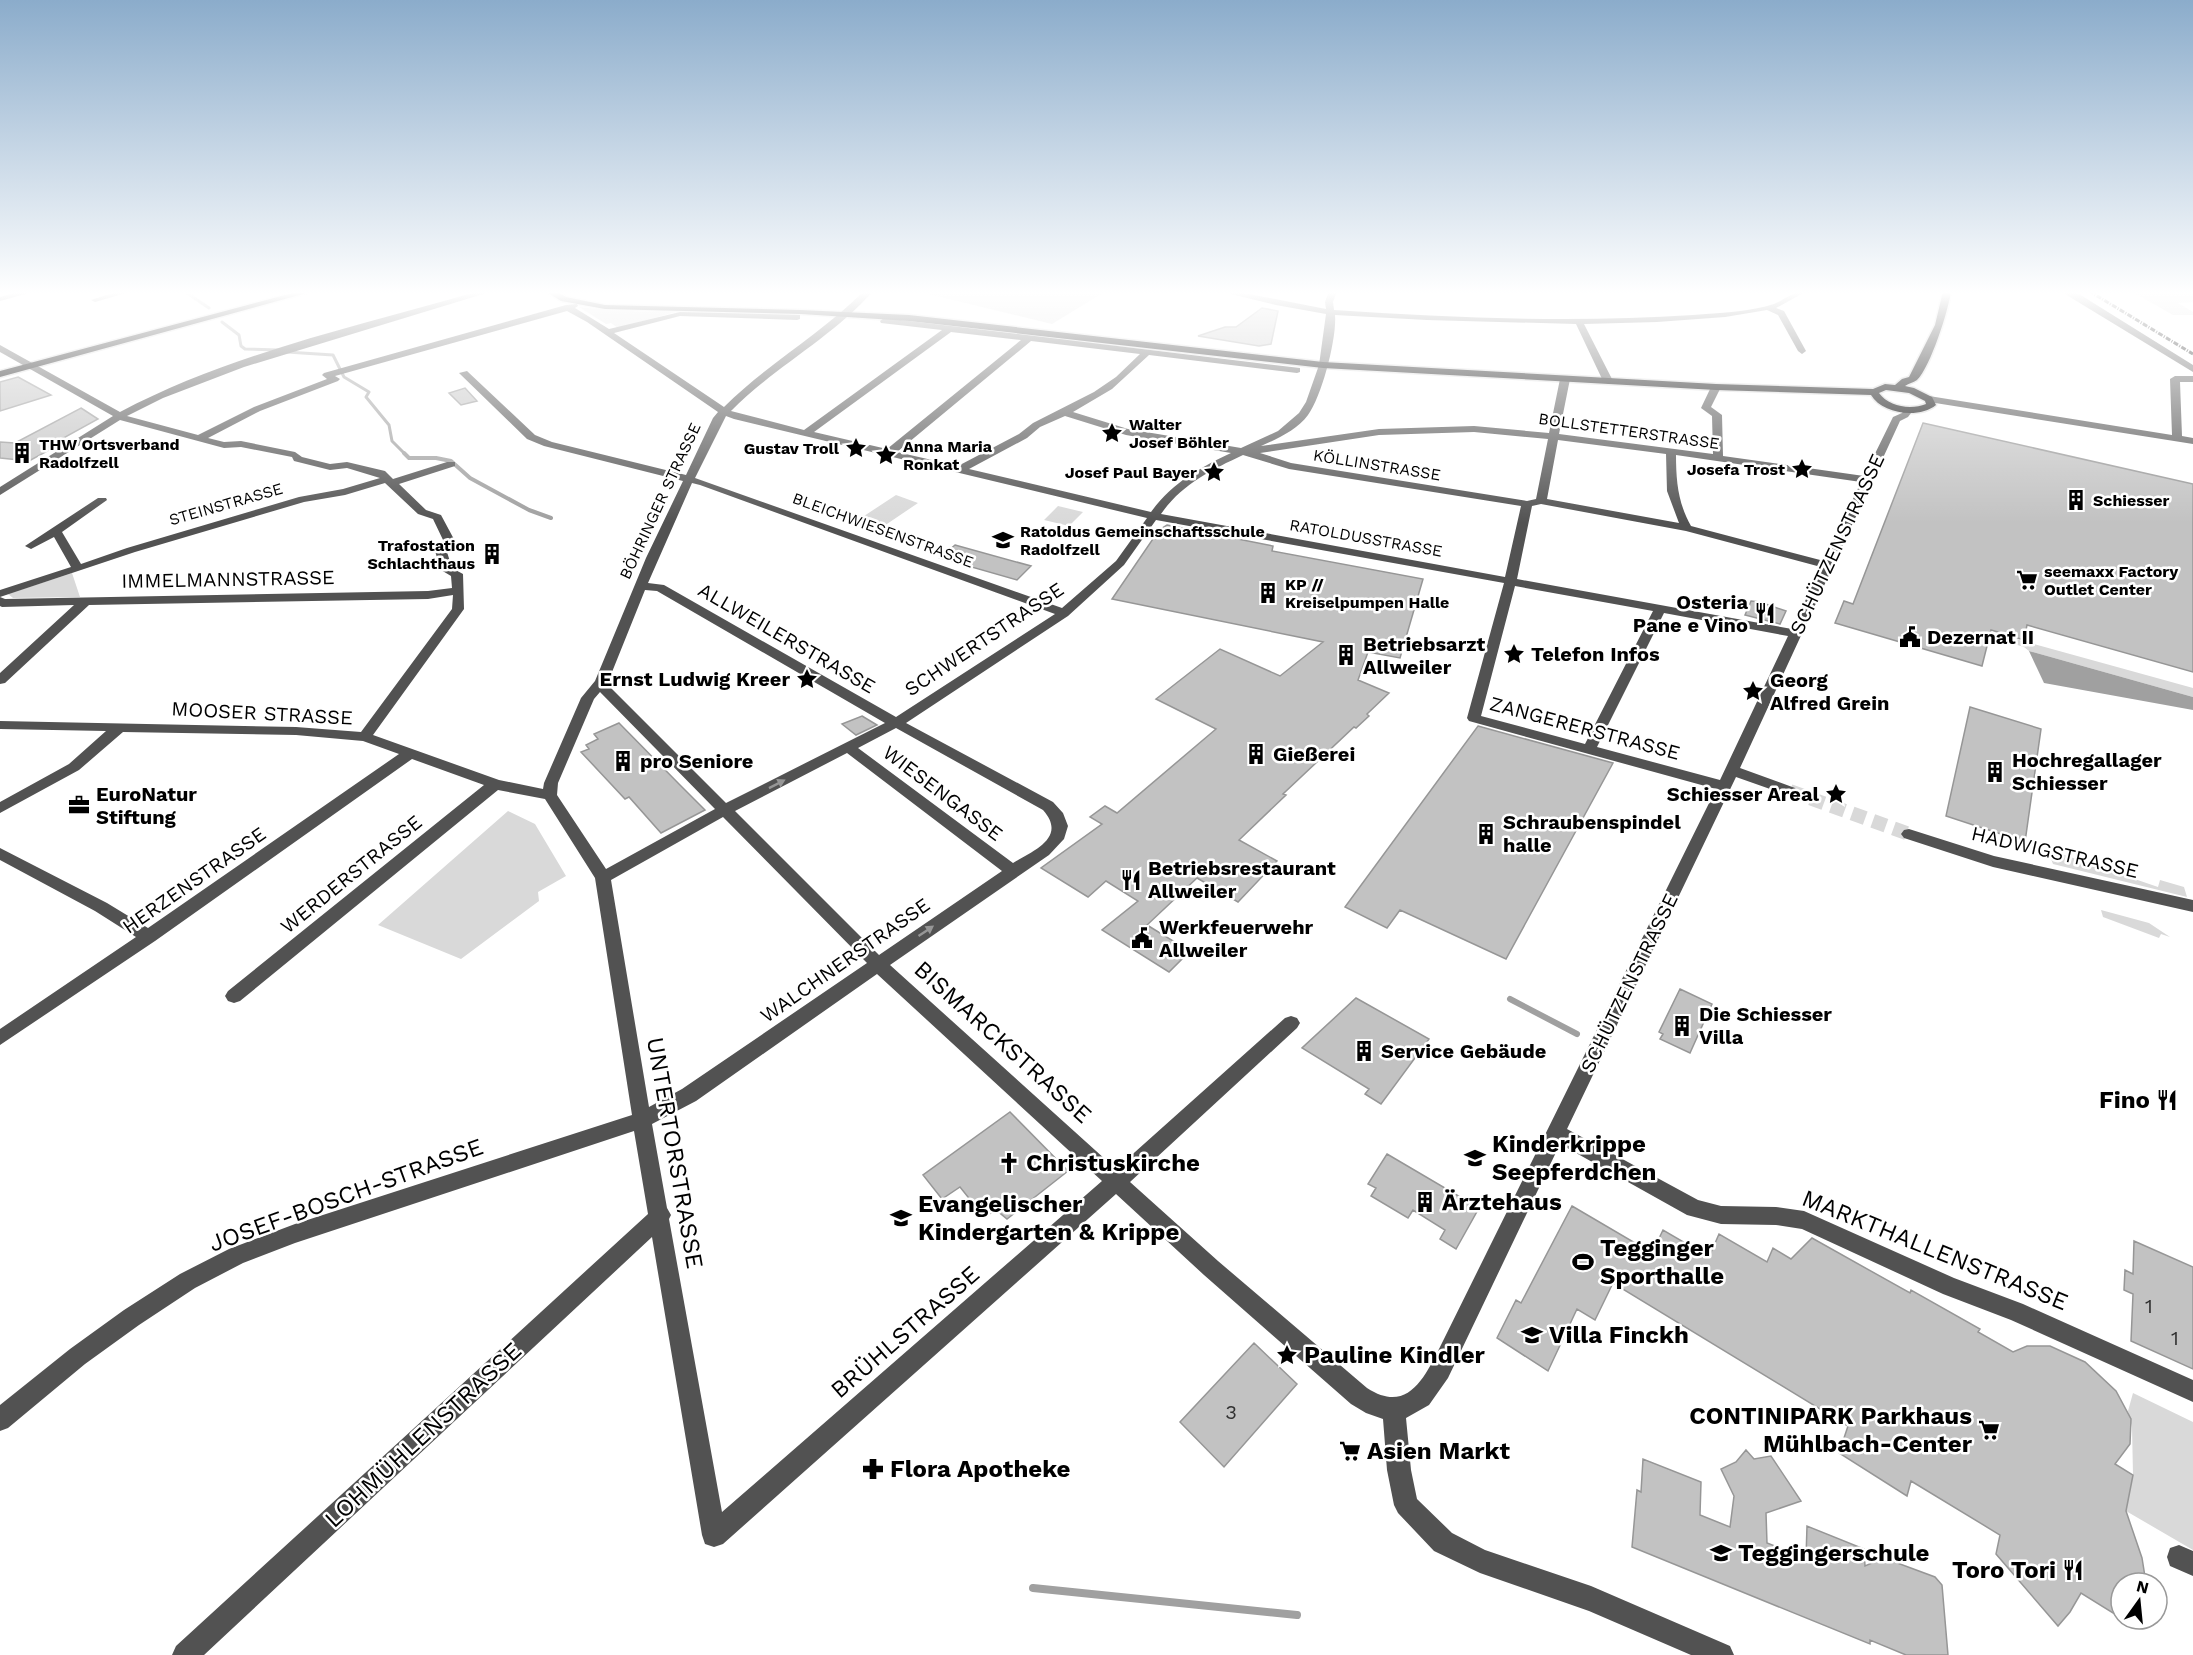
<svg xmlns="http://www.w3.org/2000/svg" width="2193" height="1655" viewBox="0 0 2193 1655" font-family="'Work Sans',sans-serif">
<rect width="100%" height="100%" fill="#fff"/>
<path fill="#d9d9d9" d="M916,291H1106L1052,324Z
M2131,291H2193V302L2178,303L2193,312V315H2173Z
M579,307L618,311L676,312L618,328L611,323L606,324Z
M896,495L918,503L884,526L861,518Z
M1058,506L1083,512L1069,526L1044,520Z
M72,573L80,597L13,598L8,594Z
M2001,635L2193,688V697L2029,651L2024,647L1998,639Z
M508,811L535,824L566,876L538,892L539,901L461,959L378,925Z
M2047,849L2158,887L2160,880L2184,887L2187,897L2053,864Z
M2101,910L2149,923L2170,937L2161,934L2159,938L2103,917Z
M2133,1393L2193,1422V1550L2126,1511L2133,1475L2132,1427L2128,1411Z"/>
<path fill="#a0a0a0" d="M2029,651L2193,697V710L2044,683Z"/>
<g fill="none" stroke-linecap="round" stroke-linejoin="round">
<path stroke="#a0a0a0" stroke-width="3" d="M184,291L209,308
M222,322L239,335L241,346L245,349L278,350
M287,352L333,355L344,377L369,392L366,397L389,425L392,441L405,454"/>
<path stroke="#a0a0a0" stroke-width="4" d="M404,453L409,458H436L451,461L470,478L529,510L551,518"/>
<path stroke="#a0a0a0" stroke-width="6" d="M1510,999L1577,1034"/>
<path stroke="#a0a0a0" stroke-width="8" d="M1033,1588L1297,1615"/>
</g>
<path fill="#c2c2c2" stroke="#969696" stroke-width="1.5" d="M1262,308L1278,311L1271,344L1259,346L1198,336L1225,327H1236Z
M18,377L51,395L0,411V382Z
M465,388L477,401L461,405L449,393Z
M81,408L98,419L47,447L53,448L29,461L0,458V442L15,443Z
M1923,423L2193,484V672L2027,625L2024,640L1991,630L1982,666L1835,623L1844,601L1853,604Z
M1167,525L1273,546L1272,551L1423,579L1400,658L1368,652L1358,680L1389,693L1367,714L1369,716L1356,728L1354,727L1283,794L1286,795L1239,840L1277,861L1238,902L1197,878L1147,925L1183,947L1175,954L1182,959L1169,972L1102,930L1138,901L1106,881L1088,897L1041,868L1102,824L1090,817L1105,806L1117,813L1216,729L1156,699L1220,649L1280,676L1323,642L1112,599L1159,530Z
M955,545L1031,566L1017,580L940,558Z
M1751,601L1760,602L1786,611L1780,624L1745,615Z
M1970,707L2041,729L2025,842L1946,816Z
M862,716L877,725L856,735L842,724Z
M619,723L679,784L705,810L661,833L629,797L625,799L581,752L589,749L586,745L598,739L594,734Z
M1478,726L1613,763L1506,959L1400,910L1387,928L1345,907Z
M1680,989L1712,1004L1690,1053L1660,1039L1663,1034L1659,1032Z
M1356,998L1429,1039L1381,1104L1365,1094L1369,1089L1302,1048Z
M1010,1112L1068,1171L1007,1219L996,1210L984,1217L960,1187L942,1199L923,1175Z
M1387,1154L1479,1208L1456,1249L1440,1239L1445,1230L1413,1210L1408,1218L1371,1196L1376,1188L1368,1184Z
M1572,1206L1652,1253L1663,1230L1709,1257L1719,1234L1767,1262L1773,1248L1791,1259L1812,1238L1910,1293L1911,1290L1980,1329L1978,1332L2013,1352L2027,1346H2050L2085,1362L2116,1391L2131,1419L2130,1444L2115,1464L2133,1475L2126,1511L2142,1558L2146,1583H2121V1618L2081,1593L2070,1612L2058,1626L1996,1554L2000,1535L1911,1481L1907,1496L1839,1453L1848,1426L1613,1283L1595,1320L1577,1309L1548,1371L1497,1338L1516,1300L1521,1303Z
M2134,1241L2193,1267V1369L2131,1341L2133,1294L2124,1290L2125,1270L2133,1274Z
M1254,1343L1297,1384L1224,1467L1180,1422Z
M1746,1450L1754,1459L1771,1456L1801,1501L1766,1513L1767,1543L1806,1558L1807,1526L1864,1549L1865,1566L1884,1558L1935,1577L1942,1585L1948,1655H1906L1870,1640V1644L1632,1547L1637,1490L1641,1492L1643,1459L1701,1482L1700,1515L1730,1527L1734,1496L1721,1469L1736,1462Z"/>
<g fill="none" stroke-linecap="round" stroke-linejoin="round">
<path stroke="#d9d9d9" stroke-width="14" stroke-dasharray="14 8" stroke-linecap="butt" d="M1790,791L1909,834"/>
<defs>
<path id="major" d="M300,291H314L0,377V371Z
M545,291H556L566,297L605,305L801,310L909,315L1323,362L1716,384L1873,389L1885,384L1895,385L1902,379L1909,377L1935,325L1943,291H1951C1949,309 1930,368 1917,380C1913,383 1909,383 1905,386L1914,388L1932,397L1936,405C1919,419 1882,414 1871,395L1716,390L1323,368L909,321L801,314L605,309L561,301ZM1886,390L1909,393L1925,401L1926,404C1911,410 1889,407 1879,393Z"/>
</defs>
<use href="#major" stroke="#dbdbdb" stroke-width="3"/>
<path fill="#525252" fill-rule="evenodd" d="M21,291H36L0,301V297Z
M119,291H133L95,302L91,300Z
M479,291H493L244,367L163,398L127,416L198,435L254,407L327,379L322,375L324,373L566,305L577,304L578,306L575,308L609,329L680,312L800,315V319L797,320L680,316L614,333L724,407C767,364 821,334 864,291H873C832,338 774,367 731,411L804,430L942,330L881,323L880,321L884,318L1300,368V372L1297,373L1149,355L1112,389L1073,412L1128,429L1241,448L1278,431L1299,413L1306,402L1319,365L1326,314L1276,305L1218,291H1234L1326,309L1325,302L1329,291H1337L1333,302L1334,310C1453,318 1574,323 1693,315C1719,313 1749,312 1774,304C1786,299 1793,291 1807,291L1776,308L1784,311L1806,351L1802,354L1798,351L1778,315L1767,310L1725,317L1657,322L1584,324L1613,381L1608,384L1603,381L1576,324L1427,320L1335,315C1337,338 1322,396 1308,415C1297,430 1277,439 1261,446L1379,429L1474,426L1549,433L1560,379L1565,376L1570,379L1559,434L1713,454L1712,416L1701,408L1711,387L1716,384L1721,387L1711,407L1722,415L1723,456L1864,476L1893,417L1902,413L1906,407H1912L1914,409L1908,417L1900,421L1740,768L1795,788L1797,791L1790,796L1736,777L1567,1129L1698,1200L1721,1206L1776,1207L1804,1211L1954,1278L2023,1304L2193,1380V1402L2011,1320L1943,1294L1802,1229L1776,1225L1721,1224L1687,1215L1560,1144L1448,1378L1429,1405L1406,1418L1411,1470L1417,1499L1452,1533L1485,1550L1591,1586L1730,1646L1734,1655H1691L1589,1611L1480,1573L1434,1551L1398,1513L1394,1505L1387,1470L1383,1419L1366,1413L1351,1404L1204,1275L1116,1194L723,1544L714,1547L705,1544L702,1535L652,1237L204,1655H172L176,1646L648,1214L634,1131L295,1243L243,1263L195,1288L139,1325L85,1364L8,1428L0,1431V1405L70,1349L124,1310L180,1274L229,1249L295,1224L632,1115L595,878L545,799L498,790L240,1001L234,1003L228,1001L225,996L228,991L484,785L412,759L155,941L0,1045V1029L136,937L95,911L0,860V848L107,903L148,928L399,754L363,741L296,735L123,732L79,770L0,813V802L69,764L106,731L0,729V721L296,727L361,732L452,609L453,595L428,599L89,605L5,683L0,684V673L74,605L2,607L0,606V590L71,567L54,537L31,549L25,546L98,498H106L107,500L62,532L81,564L127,548L299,497L343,489L380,478L347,468L330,470L294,461L292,457L241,447L224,448L120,420L0,495V487L113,416L0,352V345L120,412C231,353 359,326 479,291ZM567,311L587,322L718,412L713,418L686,475L552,442L535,435L467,371L459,373L527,439L544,446L683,481L646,558L595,681L581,698L544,783L543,789L499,780L373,735L464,609L463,574L452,568L447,552L456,543L441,515L426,510L399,484L455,466V462H447L393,479L385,471L347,462L330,464L302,457L295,452L241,441L224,442L208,438L260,411L338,381L340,379L335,376ZM951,332L1021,340L887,449L814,432ZM1031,341L1140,354L1116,377L1094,392L1033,423L1019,434L958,466L897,452ZM726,416L734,419L1147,518L1116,561L1062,608L695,478ZM1065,416L1126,435L1231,453C1199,468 1172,483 1151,512L969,469L1027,438L1040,427ZM1474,432L1548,439L1536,499L1527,501L1291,463L1260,453L1379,435ZM1558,440L1666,454L1667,491L1679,523L1547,499ZM1243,455L1289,469L1521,506L1505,577L1161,514C1181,485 1211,470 1243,455ZM1676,455L1861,482L1824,561L1691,526C1678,503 1676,481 1676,455ZM385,483L418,514L433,519L444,542L435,551L441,570L451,576L452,588L428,591L5,599L0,597L135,552L304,502L345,495ZM692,483L700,485L1055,614L896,717L664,585L648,583ZM1541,504L1686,531L1821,567L1792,629L1517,579L1532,506ZM1156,520L1504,583L1467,718L1469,721L1716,789L1440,1347C1424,1379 1407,1414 1367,1388L1218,1261L1130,1182L1297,1028L1300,1023L1297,1018L1291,1016L1285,1018L1116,1169L890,965L1049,855L1064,839L1068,826L1063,813L1053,802L906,723L1068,616L1124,565ZM1515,586L1653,611L1585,744L1481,716ZM645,590L657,591L885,723L726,803L611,688L608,682ZM1664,613L1788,636L1720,780L1597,747ZM600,692L715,809L606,869L557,795L558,783L594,699ZM896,728L1043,810C1067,837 1035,850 1013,863L858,748ZM847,753L1002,871L879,955L735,811ZM723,817L867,963L682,1089L649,1107L611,880ZM877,974L1102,1181L722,1512L669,1219L671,1215L667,1208L652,1124L696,1101Z
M2060,291H2072L2079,294L2193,365V372Z
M2175,376H2193V382H2180L2182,436L2193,438V444L1929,402L1924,399L1929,396L2172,435L2170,379Z
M1909,829L1994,856L2193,900V912L1993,867L1904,838L1901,834L1904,830Z
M2179,1545L2193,1551V1576L2170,1566L2167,1557L2170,1548Z"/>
<use href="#major" fill="#000" fill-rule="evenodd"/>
<path stroke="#000" stroke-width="3" stroke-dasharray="5 1.5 1 1.5" stroke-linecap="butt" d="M2089,291L2193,354"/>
</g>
<defs><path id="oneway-solid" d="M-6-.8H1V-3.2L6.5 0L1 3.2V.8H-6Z" transform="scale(1.5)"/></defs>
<g fill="#979797">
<use href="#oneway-solid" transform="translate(777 784) rotate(-27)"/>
<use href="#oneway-solid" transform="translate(926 931) rotate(-34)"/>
</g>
<linearGradient id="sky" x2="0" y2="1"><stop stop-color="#8baccb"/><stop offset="0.56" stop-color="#fff"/><stop offset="1" stop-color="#fff" stop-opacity="0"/></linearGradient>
<rect width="2193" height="523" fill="url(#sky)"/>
<defs>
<symbol id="sight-bare" viewBox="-9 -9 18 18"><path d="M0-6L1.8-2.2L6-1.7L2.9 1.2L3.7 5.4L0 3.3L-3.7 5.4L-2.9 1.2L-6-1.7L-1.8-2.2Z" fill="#000" stroke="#fff" stroke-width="2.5" paint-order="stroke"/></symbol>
<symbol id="building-bare" viewBox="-9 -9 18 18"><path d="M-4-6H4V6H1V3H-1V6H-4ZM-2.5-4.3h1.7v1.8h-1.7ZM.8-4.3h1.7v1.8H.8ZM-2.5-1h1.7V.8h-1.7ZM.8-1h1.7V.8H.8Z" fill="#000" stroke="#fff" stroke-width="2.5" paint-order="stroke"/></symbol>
<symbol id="school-bare" viewBox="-9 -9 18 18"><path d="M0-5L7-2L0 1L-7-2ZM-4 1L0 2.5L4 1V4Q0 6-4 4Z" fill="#000" stroke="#fff" stroke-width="2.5" paint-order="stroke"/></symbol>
<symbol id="supermarket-bare" viewBox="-9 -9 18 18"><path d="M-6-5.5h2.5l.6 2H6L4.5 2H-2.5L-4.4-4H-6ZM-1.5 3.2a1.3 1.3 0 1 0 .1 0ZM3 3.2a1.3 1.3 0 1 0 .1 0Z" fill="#000" stroke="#fff" stroke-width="2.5" paint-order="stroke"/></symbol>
<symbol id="restaurant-bare" viewBox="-9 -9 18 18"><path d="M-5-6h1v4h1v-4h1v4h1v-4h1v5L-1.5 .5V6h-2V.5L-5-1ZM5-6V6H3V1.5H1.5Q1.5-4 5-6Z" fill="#000" stroke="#fff" stroke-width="2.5" paint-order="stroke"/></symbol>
<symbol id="civic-bare" viewBox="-9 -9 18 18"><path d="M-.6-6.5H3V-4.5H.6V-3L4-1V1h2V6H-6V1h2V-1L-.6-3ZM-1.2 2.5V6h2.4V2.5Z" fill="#000" stroke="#fff" stroke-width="2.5" paint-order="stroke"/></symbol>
<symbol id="office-bare" viewBox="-9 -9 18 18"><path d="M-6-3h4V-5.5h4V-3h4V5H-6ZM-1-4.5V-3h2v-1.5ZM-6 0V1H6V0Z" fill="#000" stroke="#fff" stroke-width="2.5" paint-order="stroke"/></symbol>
<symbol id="church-bare" viewBox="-9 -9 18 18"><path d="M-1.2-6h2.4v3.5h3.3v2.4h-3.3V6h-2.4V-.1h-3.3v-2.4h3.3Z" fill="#000" stroke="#fff" stroke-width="2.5" paint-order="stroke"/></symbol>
<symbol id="stadium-bare" viewBox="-9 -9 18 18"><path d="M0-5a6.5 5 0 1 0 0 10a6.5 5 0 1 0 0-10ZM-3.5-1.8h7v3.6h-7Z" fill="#000" stroke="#fff" stroke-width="2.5" paint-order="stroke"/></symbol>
<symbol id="pharmacy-bare" viewBox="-9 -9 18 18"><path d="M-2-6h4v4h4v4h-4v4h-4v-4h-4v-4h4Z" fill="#000" stroke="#fff" stroke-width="2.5" paint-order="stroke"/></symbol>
</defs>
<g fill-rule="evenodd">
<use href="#sight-bare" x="1097" y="418" width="30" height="30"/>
<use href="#sight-bare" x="841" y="433" width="30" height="30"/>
<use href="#building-bare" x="7" y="438" width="30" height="30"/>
<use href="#sight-bare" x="871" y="440" width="30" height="30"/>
<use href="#sight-bare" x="1787" y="454" width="30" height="30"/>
<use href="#sight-bare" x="1199" y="457" width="30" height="30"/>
<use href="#building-bare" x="2061" y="485" width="30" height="30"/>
<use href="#school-bare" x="988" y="525" width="30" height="30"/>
<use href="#building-bare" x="477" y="539" width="30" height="30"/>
<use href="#supermarket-bare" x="2012" y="565" width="30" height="30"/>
<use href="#building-bare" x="1253" y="578" width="30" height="30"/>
<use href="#restaurant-bare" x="1750" y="598" width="30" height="30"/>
<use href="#civic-bare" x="1895" y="622" width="30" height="30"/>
<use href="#sight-bare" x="1499" y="639" width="30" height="30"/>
<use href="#building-bare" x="1331" y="640" width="30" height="30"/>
<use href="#sight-bare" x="792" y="664" width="30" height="30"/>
<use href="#sight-bare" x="1738" y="676" width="30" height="30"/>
<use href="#building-bare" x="1241" y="739" width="30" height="30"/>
<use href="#building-bare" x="608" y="746" width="30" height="30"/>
<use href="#building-bare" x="1980" y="757" width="30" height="30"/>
<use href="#sight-bare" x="1821" y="779" width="30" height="30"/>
<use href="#office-bare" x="64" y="790" width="30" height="30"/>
<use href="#building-bare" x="1471" y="819" width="30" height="30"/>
<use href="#restaurant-bare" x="1116" y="865" width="30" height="30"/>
<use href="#civic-bare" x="1127" y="923" width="30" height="30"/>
<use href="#building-bare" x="1667" y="1011" width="30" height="30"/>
<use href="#building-bare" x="1349" y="1036" width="30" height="30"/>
<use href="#restaurant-bare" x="2152" y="1085" width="30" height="30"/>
<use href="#school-bare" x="1460" y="1143" width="30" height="30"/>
<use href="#church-bare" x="994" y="1148" width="30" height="30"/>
<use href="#building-bare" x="1410" y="1187" width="30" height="30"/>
<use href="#school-bare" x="886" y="1203" width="30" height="30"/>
<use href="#stadium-bare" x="1568" y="1247" width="30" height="30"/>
<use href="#school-bare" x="1517" y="1320" width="30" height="30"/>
<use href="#sight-bare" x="1272" y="1340" width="30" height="30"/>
<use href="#supermarket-bare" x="1974" y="1415" width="30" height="30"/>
<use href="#supermarket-bare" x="1335" y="1436" width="30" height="30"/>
<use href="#pharmacy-bare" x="858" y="1454" width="30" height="30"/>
<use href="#school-bare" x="1706" y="1538" width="30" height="30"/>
<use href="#restaurant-bare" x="2058" y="1555" width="30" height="30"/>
</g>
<g text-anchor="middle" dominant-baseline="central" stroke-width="5" stroke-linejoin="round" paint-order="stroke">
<g font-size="16" font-weight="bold" fill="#000" stroke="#fff" text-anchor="start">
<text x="1129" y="424">Walter<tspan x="1129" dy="18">Josef Böhler</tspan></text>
<text x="39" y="444">THW Ortsverband<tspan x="39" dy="18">Radolfzell</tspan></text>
<text x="903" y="446">Anna Maria<tspan x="903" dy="18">Ronkat</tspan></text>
<text x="839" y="448" text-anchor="end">Gustav Troll</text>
<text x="1785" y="469" text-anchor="end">Josefa Trost</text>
<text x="1197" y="472" text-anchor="end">Josef Paul Bayer</text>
<text x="2093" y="500">Schiesser</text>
<text x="1020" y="531">Ratoldus Gemeinschaftsschule<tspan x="1020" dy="18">Radolfzell</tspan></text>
<text x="475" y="545" text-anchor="end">Trafostation<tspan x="475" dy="18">Schlachthaus</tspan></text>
<text x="2044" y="571">seemaxx Factory<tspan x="2044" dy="18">Outlet Center</tspan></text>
<text x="1285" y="584">KP //<tspan x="1285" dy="18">Kreiselpumpen Halle</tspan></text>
</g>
<g font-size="16" fill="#000" stroke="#fff">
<text transform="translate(1629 431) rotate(8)">BOLLSTETTERSTRASSE</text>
<text transform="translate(1377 465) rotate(9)">KÖLLINSTRASSE</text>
<text transform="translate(660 501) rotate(-65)">BÖHRINGER STRASSE</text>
<text transform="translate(226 504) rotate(-16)">STEINSTRASSE</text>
<text transform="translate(883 530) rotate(20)">BLEICHWIESENSTRASSE</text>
<text transform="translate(1366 538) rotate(10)">RATOLDUSSTRASSE</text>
</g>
<g font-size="20" fill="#000" stroke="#fff">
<text transform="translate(1837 544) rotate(-65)">SCHÜTZENSTRASSE</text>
<text transform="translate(228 579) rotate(-1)">IMMELMANNSTRASSE</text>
<text transform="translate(787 638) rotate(30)">ALLWEILERSTRASSE</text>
<text transform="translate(984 639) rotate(-34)">SCHWERTSTRASSE</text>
<text transform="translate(262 713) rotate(3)">MOOSER STRASSE</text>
<text transform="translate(1585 728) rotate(15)">ZANGERERSTRASSE</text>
<text transform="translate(943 793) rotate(37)">WIESENGASSE</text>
<text transform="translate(2055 852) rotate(13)">HADWIGSTRASSE</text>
<text transform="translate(351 874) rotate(-39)">WERDERSTRASSE</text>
<text transform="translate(194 880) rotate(-35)">HERZENSTRASSE</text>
<text transform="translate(845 960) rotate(-35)">WALCHNERSTRASSE</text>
<text transform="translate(1629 983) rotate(-64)">SCHÜTZENSTRASSE</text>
</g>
<g font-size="20" font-weight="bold" fill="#000" stroke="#fff" text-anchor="start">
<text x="1748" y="602" text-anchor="end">Osteria<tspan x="1748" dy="23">Pane e Vino</tspan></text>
<text x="1927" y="637">Dezernat II</text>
<text x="1363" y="644">Betriebsarzt<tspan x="1363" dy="23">Allweiler</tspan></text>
<text x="1531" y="654">Telefon Infos</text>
<text x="790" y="679" text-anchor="end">Ernst Ludwig Kreer</text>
<text x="1770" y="680">Georg<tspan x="1770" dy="23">Alfred Grein</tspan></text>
<text x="1273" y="754">Gießerei</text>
<text x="2012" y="760">Hochregallager<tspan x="2012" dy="23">Schiesser</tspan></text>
<text x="640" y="761">pro Seniore</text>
<text x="96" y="794">EuroNatur<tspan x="96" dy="23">Stiftung</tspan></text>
<text x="1819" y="794" text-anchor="end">Schiesser Areal</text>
<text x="1503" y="822">Schraubenspindel<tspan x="1503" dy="23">halle</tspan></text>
<text x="1148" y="868">Betriebsrestaurant<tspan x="1148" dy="23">Allweiler</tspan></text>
<text x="1159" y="927">Werkfeuerwehr<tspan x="1159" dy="23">Allweiler</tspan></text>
<text x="1699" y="1014">Die Schiesser<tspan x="1699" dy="23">Villa</tspan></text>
<text x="1381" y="1051">Service Gebäude</text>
</g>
<g font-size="20" fill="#303030">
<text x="2149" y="1306">1</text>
<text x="2175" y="1338">1</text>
<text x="1231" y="1412">3</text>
</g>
<g font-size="24" fill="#000" stroke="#fff">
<text transform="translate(1003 1042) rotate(42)">BISMARCKSTRASSE</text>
<text transform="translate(675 1153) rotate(80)">UNTERTORSTRASSE</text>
<text transform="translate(346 1195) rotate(-20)">JOSEF-BOSCH-STRASSE</text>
<text transform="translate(1935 1250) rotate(22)">MARKTHALLENSTRASSE</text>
<text transform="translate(905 1332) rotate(-41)">BRÜHLSTRASSE</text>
<text transform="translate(423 1435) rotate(-43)">LOHMÜHLENSTRASSE</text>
</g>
<g font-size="24" font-weight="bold" fill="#000" stroke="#fff" text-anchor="start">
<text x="2150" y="1100" text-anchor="end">Fino</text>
<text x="1492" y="1144">Kinderkrippe<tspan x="1492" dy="28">Seepferdchen</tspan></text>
<text x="1026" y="1163">Christuskirche</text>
<text x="1442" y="1202">Ärztehaus</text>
<text x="918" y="1204">Evangelischer<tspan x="918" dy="28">Kindergarten &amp; Krippe</tspan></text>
<text x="1600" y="1248">Tegginger<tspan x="1600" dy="28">Sporthalle</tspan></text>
<text x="1549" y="1335">Villa Finckh</text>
<text x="1304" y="1355">Pauline Kindler</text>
<text x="1972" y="1416" text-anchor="end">CONTINIPARK Parkhaus<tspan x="1972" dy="28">Mühlbach-Center</tspan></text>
<text x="1367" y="1451">Asien Markt</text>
<text x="890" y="1469">Flora Apotheke</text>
<text x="1738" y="1553">Teggingerschule</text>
<text x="2056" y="1570" text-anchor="end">Toro Tori</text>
</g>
</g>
<g transform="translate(2139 1601) rotate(15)"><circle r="28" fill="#ffffff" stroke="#999999" stroke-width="1.5"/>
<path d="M0-4.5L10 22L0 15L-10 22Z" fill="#000000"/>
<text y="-9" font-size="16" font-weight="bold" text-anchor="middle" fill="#000000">N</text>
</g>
</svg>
